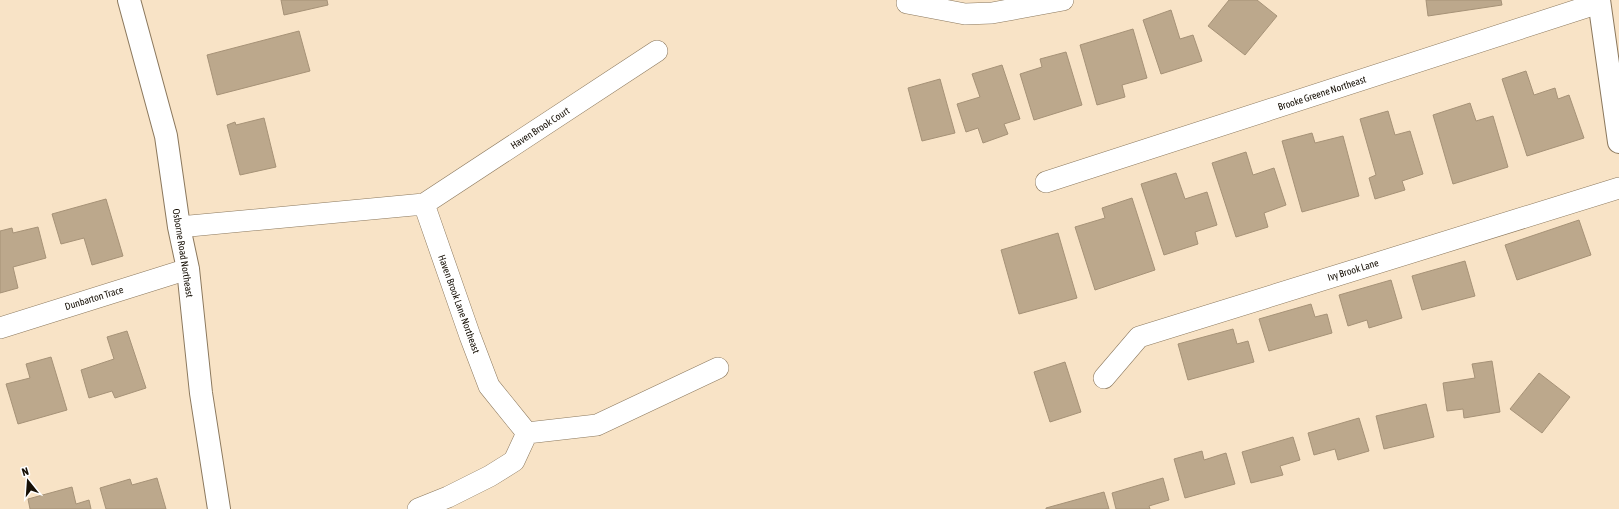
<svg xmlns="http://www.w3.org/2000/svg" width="1619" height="509" viewBox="0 0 1619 509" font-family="'Asap Condensed',sans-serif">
<rect width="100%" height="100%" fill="#f8e3c6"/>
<path fill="#bca88c" stroke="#a69277" d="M281,0H327L328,5L284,15Z
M1229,0H1257L1277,16L1245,55L1208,26Z
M1426,0H1501L1502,5L1428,16Z
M1171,10L1180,39L1193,35L1202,61L1161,74L1143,20Z
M1133,29L1147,78L1122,85L1125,97L1097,105L1080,45Z
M299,31L310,71L217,95L207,55Z
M1066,52L1082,105L1034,120L1020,74L1042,67L1040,59Z
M1002,65L1020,119L1004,124L1008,134L983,143L978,128L966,132L957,104L980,97L972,74Z
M1526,71L1534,95L1555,88L1558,99L1569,95L1584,138L1527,156L1502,79Z
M940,79L955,133L922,141L908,88Z
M1470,103L1476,121L1493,116L1508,167L1453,184L1433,115Z
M1388,111L1395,135L1410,131L1423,174L1402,181L1405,190L1375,199L1369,178L1376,175L1360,119Z
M264,118L276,167L240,175L227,125L235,122L236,125Z
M1312,133L1315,143L1343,136L1359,196L1302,212L1282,141Z
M1246,152L1253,175L1274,168L1286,205L1264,213L1268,227L1236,237L1212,163Z
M1176,173L1185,199L1207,192L1217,225L1195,232L1198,244L1164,255L1141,184Z
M1132,198L1155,270L1095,290L1075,227L1105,218L1102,208Z
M106,199L123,256L92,265L84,238L61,244L52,214Z
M1579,220L1591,255L1517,280L1505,245Z
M38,227L46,258L13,267L18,288L0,293V231L12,228L13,233Z
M1058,233L1077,298L1019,314L1001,250Z
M1465,261L1475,296L1422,310L1412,276Z
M1391,280L1402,318L1369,328L1367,320L1348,326L1339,295Z
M1311,304L1315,317L1327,314L1332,333L1269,351L1259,319Z
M1233,329L1237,344L1248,341L1254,362L1188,380L1178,344Z
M127,331L146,388L115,398L112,391L89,398L81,370L114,359L107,337Z
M51,357L67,410L18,424L6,384L30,378L26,364Z
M1492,361L1500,412L1464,418L1463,409L1447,411L1443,383L1475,378L1472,364Z
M1065,362L1081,412L1050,422L1034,372Z
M1539,373L1570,397L1542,433L1510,409Z
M1426,404L1434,437L1384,449L1376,416Z
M1359,418L1369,451L1338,460L1335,449L1314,455L1308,433Z
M1293,437L1300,460L1280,466L1283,475L1251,483L1242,452Z
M1202,451L1204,460L1226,453L1235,484L1185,498L1174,459Z
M157,478L166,509H106L100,488L130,479L132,485Z
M1163,478L1169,500L1149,506L1150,509H1116L1112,493Z
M72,487L76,504L89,500L91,509H30L28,499Z
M1104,492L1109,509H1046V508Z"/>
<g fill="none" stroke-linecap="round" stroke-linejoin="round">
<defs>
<path id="street" d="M907,3L965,14L992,13L1063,0
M1046,182L1599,3
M424,204L470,336L489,386L527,433L597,425L718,368
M179,227L424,204L657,51
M0,328L188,269
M1104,378L1139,337L1619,188
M418,509L448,497L490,476L514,461L527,433"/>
<path id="secondary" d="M129,0L166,136L179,227L188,269L201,393L219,509
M1599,0L1619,142"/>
</defs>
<use href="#street" stroke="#8b785d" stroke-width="22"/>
<use href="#secondary" stroke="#8b785d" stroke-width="24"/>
<use href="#street" stroke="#fff" stroke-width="21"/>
<use href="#secondary" stroke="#fff" stroke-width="22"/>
</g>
<g text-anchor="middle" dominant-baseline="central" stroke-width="3" stroke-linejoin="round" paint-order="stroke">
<g font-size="10" fill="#171006" stroke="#fff">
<text transform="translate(1322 93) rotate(-18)">Brooke Greene Northeast</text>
<text transform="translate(540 128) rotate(-33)">Haven Brook Court</text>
<text transform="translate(183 253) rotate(81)">Osborne Road Northeast</text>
<text transform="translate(1353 270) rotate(-17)">Ivy Brook Lane</text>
<text transform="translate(94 298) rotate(-17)">Dunbarton Trace</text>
<text transform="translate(459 304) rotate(70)">Haven Brook Lane Northeast</text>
</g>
</g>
<g transform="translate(28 481) rotate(343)" stroke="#ffffff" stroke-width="3" paint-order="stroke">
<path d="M0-3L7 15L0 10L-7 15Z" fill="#171006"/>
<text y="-6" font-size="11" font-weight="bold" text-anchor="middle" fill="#171006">N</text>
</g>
</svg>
